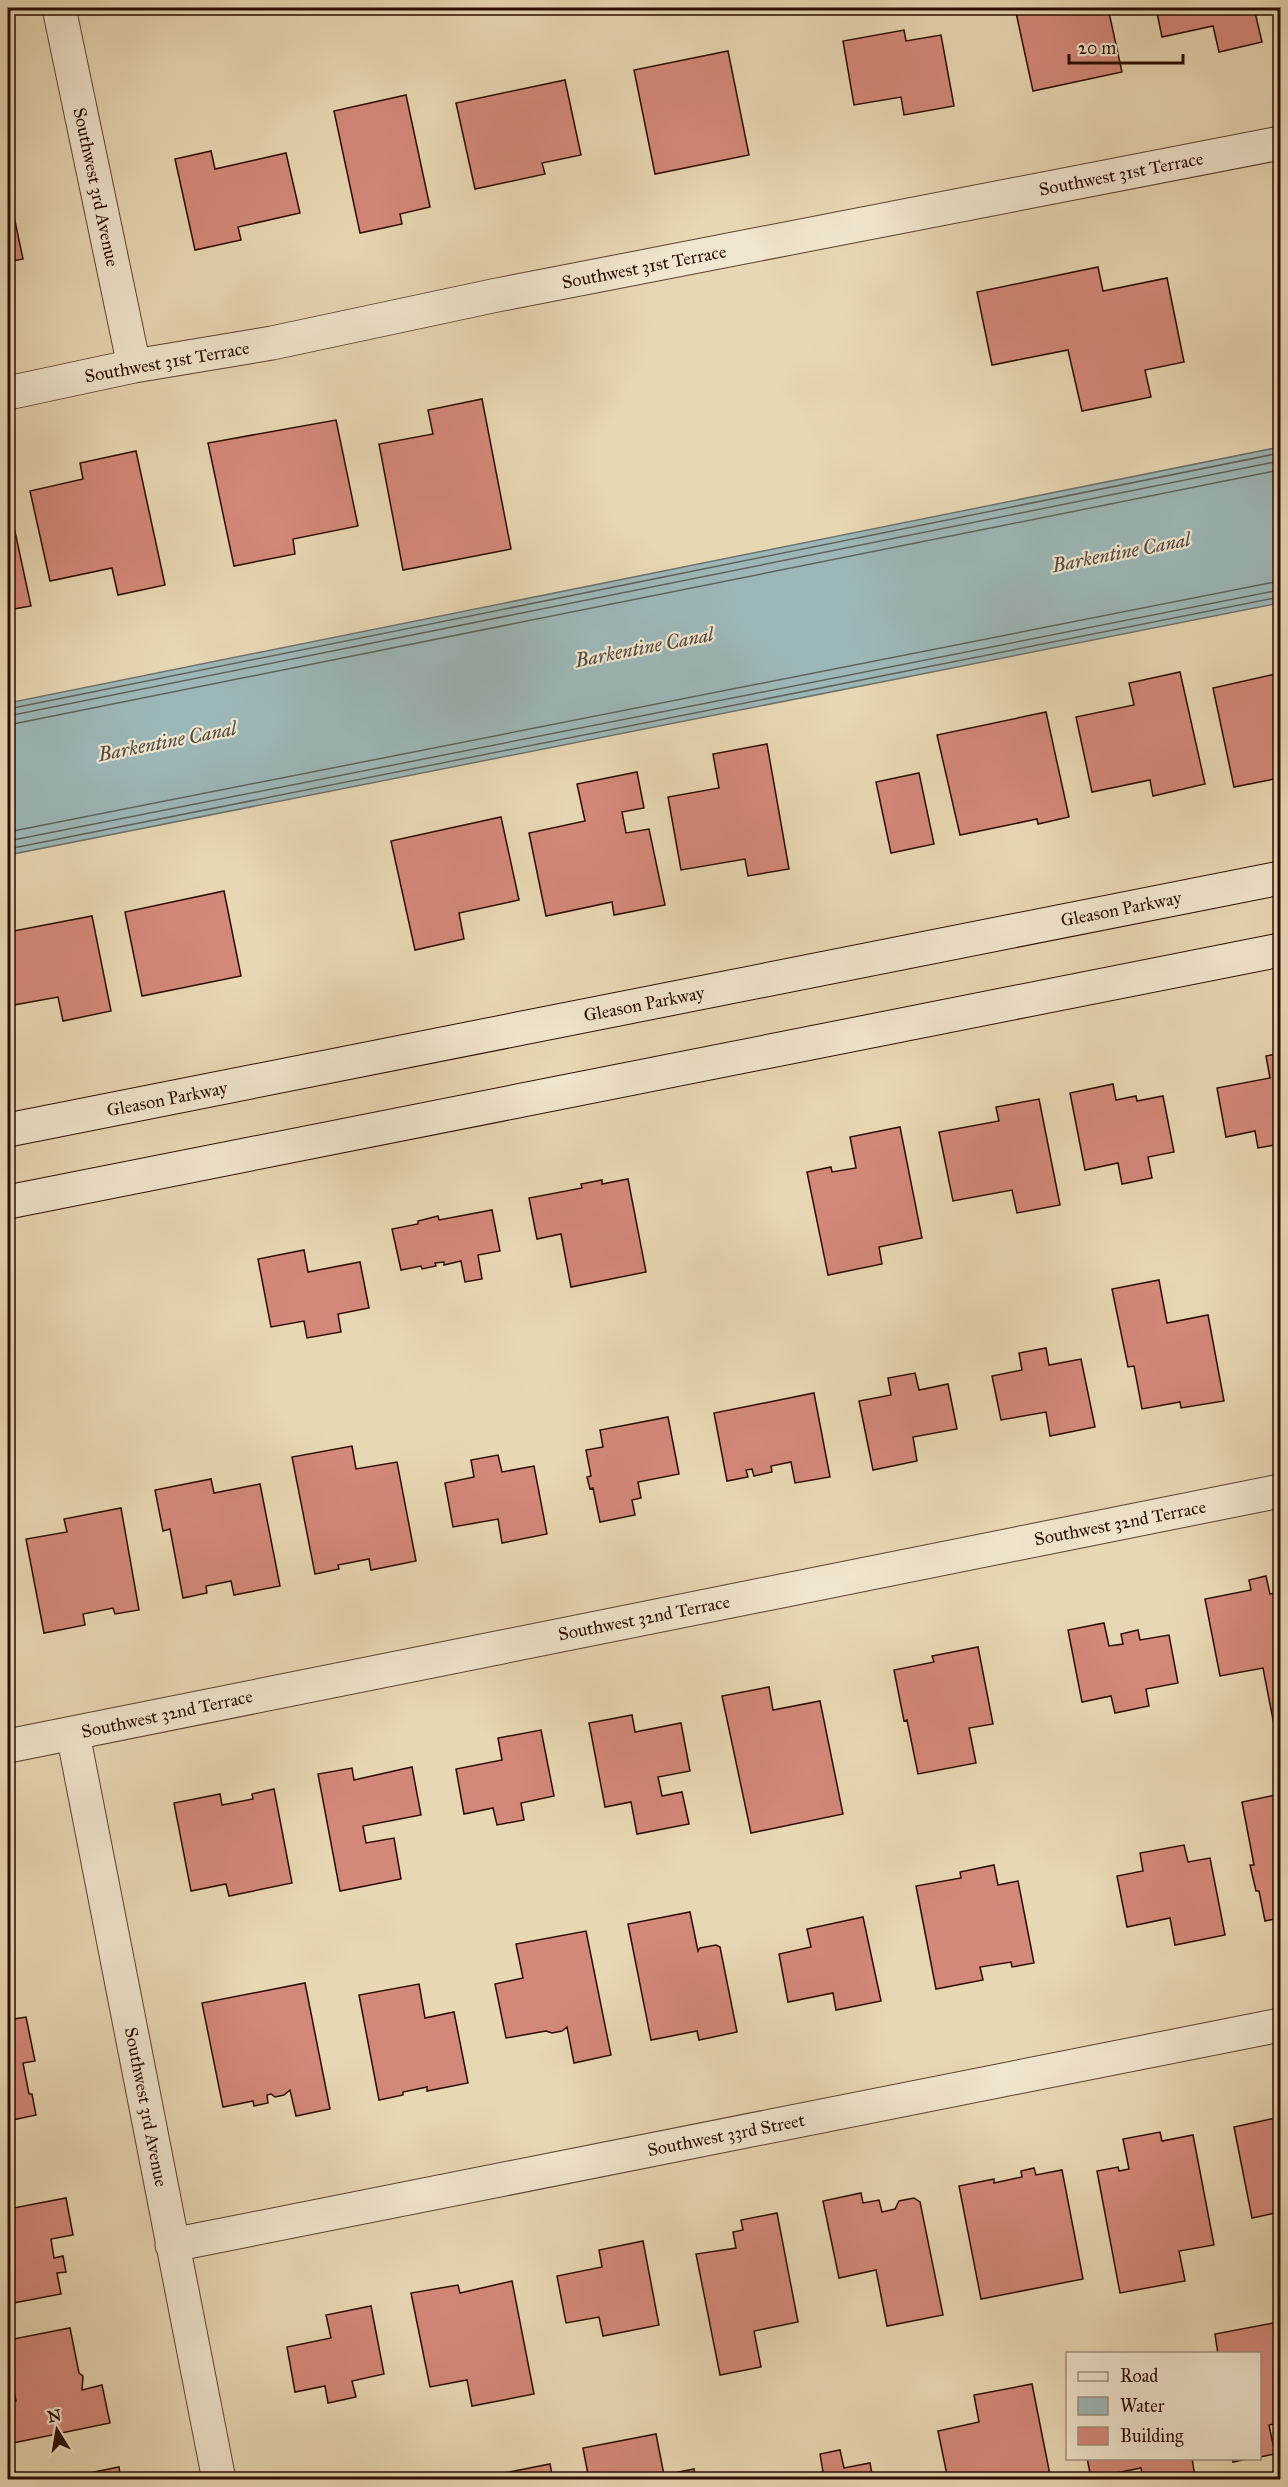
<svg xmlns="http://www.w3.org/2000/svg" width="1288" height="2487" viewBox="0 0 1288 2487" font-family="'IM FELL Great Primer',serif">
<rect width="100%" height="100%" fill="#e8d7b3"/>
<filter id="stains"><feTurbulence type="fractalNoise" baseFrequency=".00333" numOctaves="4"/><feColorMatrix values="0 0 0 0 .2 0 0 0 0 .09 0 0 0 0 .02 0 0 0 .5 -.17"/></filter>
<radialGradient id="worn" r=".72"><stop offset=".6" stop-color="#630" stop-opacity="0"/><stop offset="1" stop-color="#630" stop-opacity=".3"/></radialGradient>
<path fill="#9cb7b8" stroke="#6e736e" stroke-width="1.5" d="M1280,447V603L8,855V703Z"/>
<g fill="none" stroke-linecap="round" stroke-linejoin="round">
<path stroke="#63625c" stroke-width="1.5" d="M8,709L1280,453
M8,716L1280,461
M8,725L1280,470
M8,832L1280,581
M8,841L1280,590
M8,849L1280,597"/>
</g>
<path fill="#d48879" stroke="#2a0c00" stroke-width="1.5" d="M137,8H179L138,14Z
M1015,8H1108L1122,72L1033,91Z
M1156,8H1254L1262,42L1219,52L1213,26L1162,37Z
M904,30L906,41L941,35L954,106L904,115L901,97L854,105L843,41Z
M728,51L749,155L655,174L634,70Z
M565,80L581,155L542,163L545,174L475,189L456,103Z
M406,95L430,207L400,214L402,224L360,233L334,111Z
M211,151L215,169L286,153L300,213L238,227L241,240L195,250L175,159Z
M8,202H11L23,259L8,262Z
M1098,267L1103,291L1167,278L1184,362L1145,370L1151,397L1082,411L1068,350L992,365L977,292Z
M482,399L511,549L403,570L379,444L433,434L428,410Z
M336,420L358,526L293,539L295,554L234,566L208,443Z
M136,451L165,585L118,595L112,568L50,581L30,491L83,479L80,463Z
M8,513H11L31,606L8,610Z
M1180,672L1205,784L1153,796L1150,780L1092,792L1076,717L1134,705L1129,683Z
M1280,673V759L1275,760L1279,778L1234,787L1213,688Z
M1046,712L1069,817L1038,824L1037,819L960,835L937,735Z
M767,744L789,869L748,876L745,859L681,870L668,797L719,788L713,754Z
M637,772L644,808L622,812L626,833L649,829L665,905L614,915L612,902L546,916L529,833L585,821L577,784Z
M919,773L934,844L891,853L876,782Z
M501,817L519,900L459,913L464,939L415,950L391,841Z
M224,891L241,976L142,996L125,912Z
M92,916L111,1011L63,1021L58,997L8,1006V932Z
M1280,1053V1144L1258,1148L1255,1131L1226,1137L1217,1088L1270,1078L1266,1056Z
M1113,1084L1116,1100L1136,1096L1137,1101L1163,1096L1174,1152L1148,1157L1152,1178L1122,1184L1118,1163L1085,1170L1070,1093Z
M1039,1099L1060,1205L1017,1213L1012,1190L953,1201L939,1132L999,1121L996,1107Z
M900,1127L922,1238L879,1247L882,1264L828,1275L807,1172L831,1167L832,1172L856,1168L850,1137Z
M628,1179L646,1272L571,1287L561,1234L537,1239L529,1198L582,1188L581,1184L602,1180V1184Z
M492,1210L500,1251L478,1255L482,1279L465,1282L461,1261L444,1265V1262L435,1263L436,1266L422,1269L421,1266L401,1270L392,1229L418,1224V1221L438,1216L439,1220Z
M304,1250L308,1272L360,1262L369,1308L338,1314L341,1332L307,1338L304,1321L271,1327L258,1259Z
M1159,1280L1167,1323L1208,1315L1224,1401L1181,1408L1180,1402L1142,1409L1134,1366L1128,1367L1112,1289Z
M1046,1348L1049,1365L1081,1359L1095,1427L1050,1436L1046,1412L1001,1420L992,1376L1022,1370L1019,1353Z
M915,1373L919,1390L948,1384L957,1429L913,1437L917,1461L873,1470L859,1401L891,1395L888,1378Z
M814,1393L830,1477L795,1483L791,1462L771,1466L772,1472L754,1476L752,1469L746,1470L748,1477L727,1481L714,1413Z
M668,1417L679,1474L638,1482L641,1498L632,1500L635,1515L600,1522L593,1488L590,1489L587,1477L591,1476L586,1450L603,1447L600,1430Z
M352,1446L356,1469L397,1462L416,1561L371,1570L369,1559L338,1565L339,1569L315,1574L292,1457Z
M498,1455L502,1472L534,1466L547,1534L502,1543L498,1519L453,1527L445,1483L474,1477L471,1460Z
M211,1479L214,1493L260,1484L280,1586L234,1595L231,1581L206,1586L207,1593L183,1598L170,1529L163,1531L155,1490Z
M121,1508L139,1610L115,1614L113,1608L83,1614L85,1625L44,1633L26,1539L67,1532L64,1519Z
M1266,1576L1270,1594L1280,1592V1729L1275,1730L1263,1668L1220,1676L1205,1599L1251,1590L1249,1580Z
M1104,1623L1109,1646L1123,1644L1121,1634L1138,1630L1140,1640L1169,1635L1178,1683L1146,1689L1149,1706L1115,1713L1111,1696L1082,1702L1068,1630Z
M978,1647L993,1724L969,1728L976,1763L918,1774L907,1720L904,1721L894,1670L934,1662L932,1656Z
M769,1687L773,1710L820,1701L843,1814L751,1833L722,1696Z
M632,1715L635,1732L681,1723L690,1771L658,1777L662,1796L682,1792L689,1824L637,1834L631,1802L605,1807L589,1723Z
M541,1730L554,1796L521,1803L524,1820L497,1825L493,1808L464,1814L456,1769L502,1760L498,1738Z
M412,1767L421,1815L363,1826L366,1843L394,1838L401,1879L340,1891L318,1774L352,1768L354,1780Z
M274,1789L292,1883L229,1896L226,1884L191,1891L174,1803L220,1794L222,1805L253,1799L252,1794Z
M1280,1794V1918L1265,1921L1259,1891H1256L1250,1865H1254L1242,1802Z
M1184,1845L1188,1862L1210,1858L1225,1935L1175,1945L1170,1918L1127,1927L1117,1876L1143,1871L1140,1853Z
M994,1865L998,1885L1018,1881L1034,1963L1012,1967L1011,1962L980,1967L983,1980L936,1989L916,1886L961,1878L960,1872Z
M690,1912L698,1951L700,1948L716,1945L720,1947L737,2032L699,2040L697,2031L651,2040L628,1924Z
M863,1917L881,2001L836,2010L833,1993L788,2002L779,1954L811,1947L807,1929Z
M586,1931L611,2055L574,2063L567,2027L562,2031L552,2033L546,2031L506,2038L495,1984L523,1978L516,1944Z
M305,1983L330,2109L296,2116L290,2090L284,2095L275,2097L271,2094L267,2095L268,2103L254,2106L253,2101L223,2107L202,2003Z
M419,1984L425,2018L454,2012L468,2083L427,2091V2087L403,2092V2095L379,2100L359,1995Z
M26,2017L35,2061L23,2063L29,2094H32L36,2115L8,2121V2020Z
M1276,2118L1278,2131L1280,2130V2212L1252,2218L1234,2127Z
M1160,2132L1162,2141L1193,2135L1214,2245L1179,2251L1185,2281L1120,2293L1097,2171L1118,2167L1119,2171L1129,2169L1123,2139Z
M1034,2168L1036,2175L1062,2170L1083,2279L981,2299L959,2186L994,2179V2183L1022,2177L1021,2171Z
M861,2193L863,2203L879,2200L882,2212L895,2209L899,2201L914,2198L920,2202L943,2315L887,2326L876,2270L839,2278L823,2201Z
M66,2198L73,2235L51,2239L54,2258L63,2256L66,2272L57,2273L61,2294L8,2304V2209Z
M777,2213L798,2322L754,2331L761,2367L720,2375L696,2254L736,2248L733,2232L743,2230L741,2220Z
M643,2241L659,2325L603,2336L599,2317L566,2323L557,2276L602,2267L599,2250Z
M512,2281L534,2394L472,2406L467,2380L430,2387L411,2293L458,2285L460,2293Z
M371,2306L384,2374L352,2381L356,2397L328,2403L325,2386L295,2392L287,2347L331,2338L326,2315Z
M1273,2323L1280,2363V2423L1269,2425L1275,2454L1260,2457V2354H1218L1215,2334Z
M70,2328L79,2373L83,2376L82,2390L102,2385L110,2423L8,2444V2402L16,2401L8,2354V2340Z
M1032,2384L1051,2480H948L938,2431L979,2422L974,2395Z
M656,2434L664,2475L694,2469L696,2480H589L583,2448Z
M840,2450L844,2468L870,2463L873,2480H782L823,2472L820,2454Z
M1087,2458H1192L1195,2477L1181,2480H1143L1141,2468L1091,2478Z
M1232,2458H1252L1233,2462Z
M550,2464L553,2480H484L483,2477Z
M119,2467L121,2480H55Z"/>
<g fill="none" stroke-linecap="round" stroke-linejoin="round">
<defs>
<path id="minor" d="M59,8L134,366
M8,393L134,366L272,343L497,295L1280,143
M73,1734L219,2480
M8,1746L1280,1491
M172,2245L1280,2025"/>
<path id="secondary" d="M8,1130L1280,878
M8,1202L1280,950"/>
</defs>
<use href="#minor" stroke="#5a3f2d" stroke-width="35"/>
<use href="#secondary" stroke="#2a0c00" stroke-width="35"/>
<use href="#minor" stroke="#f0e5ce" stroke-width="33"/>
<use href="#secondary" stroke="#f0e5ce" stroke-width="33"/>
</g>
<g text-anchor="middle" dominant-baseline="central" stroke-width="4.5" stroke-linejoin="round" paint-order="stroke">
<g font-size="18" fill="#2a0c00" stroke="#f0e5ce">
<text transform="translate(1121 174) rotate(-11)">Southwest 31st Terrace</text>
<text transform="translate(96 187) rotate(78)">Southwest 3rd Avenue</text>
<text transform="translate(644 267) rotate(-11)">Southwest 31st Terrace</text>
<text transform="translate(167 362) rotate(-10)">Southwest 31st Terrace</text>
<text transform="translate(1121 909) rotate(-11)">Gleason Parkway</text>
<text transform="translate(644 1004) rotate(-11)">Gleason Parkway</text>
<text transform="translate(167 1099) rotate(-11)">Gleason Parkway</text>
<text transform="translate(1120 1523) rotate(-11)">Southwest 32nd Terrace</text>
<text transform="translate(644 1618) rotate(-11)">Southwest 32nd Terrace</text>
<text transform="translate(167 1714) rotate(-12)">Southwest 32nd Terrace</text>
<text transform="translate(146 2107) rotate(79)">Southwest 3rd Avenue</text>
<text transform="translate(726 2135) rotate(-11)">Southwest 33rd Street</text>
</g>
<g font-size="20" font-style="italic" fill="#524840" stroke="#f0e5ce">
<text transform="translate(1121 552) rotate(-11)">Barkentine Canal</text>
<text transform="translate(644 647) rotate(-11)">Barkentine Canal</text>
<text transform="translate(167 741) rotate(-11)">Barkentine Canal</text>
</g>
</g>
<rect width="1288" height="2487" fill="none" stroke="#e8d7b3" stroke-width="30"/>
<rect x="9" y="9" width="1270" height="2469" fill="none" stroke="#2a0c00" stroke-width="3"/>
<rect x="15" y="15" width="1258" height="2457" fill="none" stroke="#2a0c00" stroke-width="1.5"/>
<rect x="1066" y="2352" width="195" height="108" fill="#f0e5ce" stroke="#a18e7c" stroke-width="1.5"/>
<rect x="1078" y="2372" width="30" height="9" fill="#f0e5ce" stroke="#a18e7c" stroke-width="1.5"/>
<text x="1120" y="2382" font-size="18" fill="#2a0c00">Road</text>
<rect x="1078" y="2397" width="30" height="18" fill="#9cb7b8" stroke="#a18e7c" stroke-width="1.5"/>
<text x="1120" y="2412" font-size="18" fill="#2a0c00">Water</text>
<rect x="1078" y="2427" width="30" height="18" fill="#d48879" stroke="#a18e7c" stroke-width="1.5"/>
<text x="1120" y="2442" font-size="18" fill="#2a0c00">Building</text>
<g transform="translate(57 2430) rotate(349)" stroke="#f0e5ce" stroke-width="4.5" paint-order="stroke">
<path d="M0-4.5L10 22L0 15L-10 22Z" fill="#2a0c00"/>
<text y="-9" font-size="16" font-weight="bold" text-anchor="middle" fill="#2a0c00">N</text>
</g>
<path d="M1069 54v9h114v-9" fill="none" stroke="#2a0c00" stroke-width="3"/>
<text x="1078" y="54" font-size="18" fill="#2a0c00" stroke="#f0e5ce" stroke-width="4.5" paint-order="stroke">20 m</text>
<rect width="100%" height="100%" filter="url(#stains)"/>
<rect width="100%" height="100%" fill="url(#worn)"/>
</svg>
